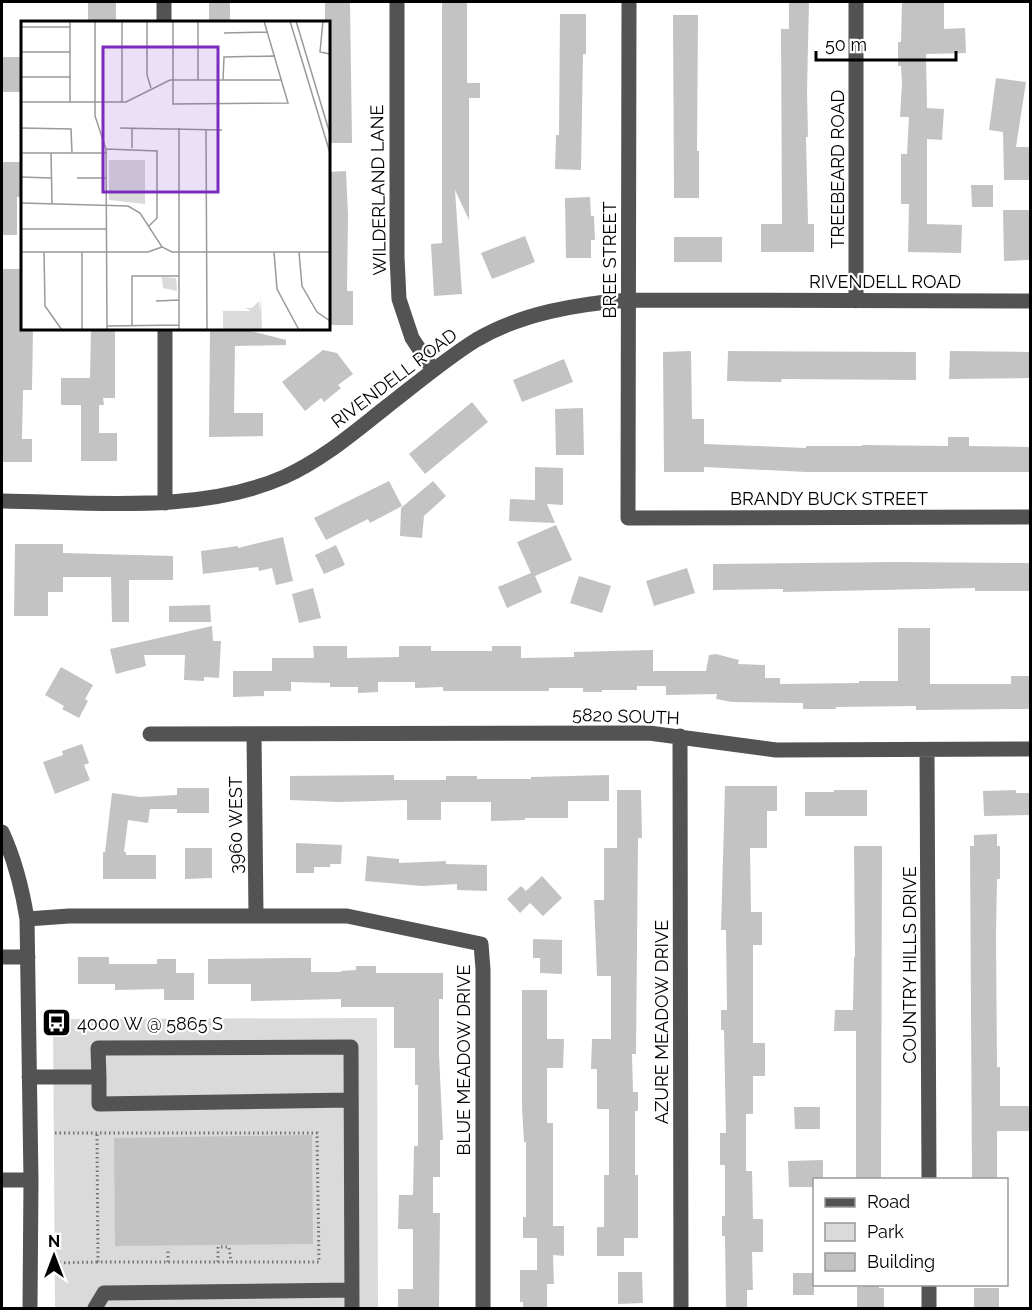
<svg xmlns="http://www.w3.org/2000/svg" width="1032" height="1310" viewBox="0 0 1032 1310" font-family="Raleway,sans-serif">
<rect width="100%" height="100%" fill="#fff"/>
<path fill="#dadada" d="M377,1018L378,1308H55L53,1019Z"/>
<path fill="#c3c3c3" d="M88,2H116V22H88Z
M209,2H230V22H209Z
M325,2H350L352,143H328V22H325Z
M442,2H467V83H480V98H469V220L455,190L462,294L434,296L431,244L442,243Z
M789,2H809L807,91L808,137H806L808,224H814V252H761V224H782L781,29H789Z
M902,2H944V29L965,28L966,53L926,54L927,108L944,109L942,140L927,139V224L962,225L961,253L908,252L909,204H901V154H907L909,117H900L902,83L901,66H898V42H901Z
M560,14H586V54H583L581,170L555,169L556,135H559Z
M673,15H698L697,151H699V198H674Z
M2,57H22V92H2Z
M996,78L1026,82L1016,147H1029L1030,180H1004L1003,132L989,130Z
M2,162H22V197H17V235H2Z
M346,171L348,215L347,291H353V325H328V172Z
M971,185H993V207H972Z
M590,197L591,216H594L595,240H591V258H566L565,198Z
M1003,210H1029V260L1004,261Z
M525,236L535,262L492,279L481,253Z
M674,237H722V262H674Z
M2,269H22V328H33L32,390H23L22,439H32V462H2Z
M91,328H115V398H103L104,405H99V433H117V461H81V405H61V378H90Z
M210,328H239L286,340V345L235,346L234,413H263V436L209,437Z
M323,350L337,353L353,374L338,385L341,388L324,402L321,398L305,411L282,382Z
M691,351L692,419H704V444L806,448V446H862V445L948,446V437H969V446L1030,447V472H806L704,467V472H664L663,352Z
M728,351L916,352V380L782,379L781,382L727,381Z
M950,351L1030,352V378L949,379Z
M564,359L573,382L522,402L513,380Z
M472,402L488,422L425,474L409,454Z
M583,408L584,455H556L555,409Z
M535,467L563,468V505L547,504L555,523L509,521L510,499L535,500Z
M389,481L402,506L370,523L368,519L326,540L314,518Z
M433,481L446,496L424,516L422,538L400,536L401,508Z
M556,525L572,560L535,576L542,592L507,608L498,587L531,573L517,542Z
M283,537L293,581L276,585L272,568L259,571L258,567L203,574L201,551L238,546V548Z
M15,544H63V553L173,556V580H129V622H112L111,577H63V592H48V616H14Z
M336,545L345,565L324,574L315,555Z
M896,562L1029,563V591H975V588L783,592V589L713,590V564Z
M687,568L695,593L654,606L646,581Z
M579,576L611,586L602,613L570,603Z
M313,588L321,618L299,623L292,594Z
M210,605L211,622H169V606Z
M212,626L213,641H221L219,678L204,677V681L184,680L185,655H144L146,666L116,674L110,649Z
M898,628H930V684H1011V676H1029L1030,709L916,710V706L836,707V709H803V703L732,702L716,699L717,694L666,695V686H637V690H602V692H583V688H549V691H443V687L415,688V682H378V692L358,693V687H330V683L291,682V691H264V696L233,697V671H272V658H314L313,646H347V658L399,657V646H431V651H492V646H521V658L574,657V652L653,650V671H706L709,655L716,654L739,660L738,664L765,665V678H780V684L859,683V681H898Z
M61,667L93,685L85,699L88,701L79,718L62,709L64,706L45,695Z
M82,744L89,763L84,765L90,780L55,794L43,762L63,755L62,751Z
M394,775V780H446V776H477V779H531V777L609,775V801H568V818H525V820L491,821V802H441V820H407V800L338,802L290,800V776Z
M725,786H777V811H767V848H750L751,912H762V945H753V1043H765V1076H753V1114H746V1171H752L753,1219H763V1252H752L753,1290H747V1308H726L725,1236H722V1216H725V1165H720V1133H726L724,1030H721V1010H727L726,930H721Z
M177,788H209V813H177V809H150L148,823L128,820L124,852H126V855H156V879H103V852H105L112,793L140,797L177,795Z
M617,790H641L642,838H638L636,1054H632L633,1092H638V1111H635V1175H638V1238H624V1256H597V1227H604V1175H609V1109H597V1069H591L592,1039H611V976H597L594,900H604V848H617Z
M834,790H867V816H805V792H834Z
M1016,790V793H1030V815L984,816L983,791Z
M997,834V846H1000V879H997L996,934L997,1067H1000V1106H1030V1131H997V1179H972L970,846H974V835Z
M296,843L342,845L341,864H330V867H314V873H296Z
M854,846H882L881,1179H856V1031H834L835,1010H853L854,957H855Z
M185,848H212V878L185,879Z
M367,856L399,859V863L446,861V864L487,865V891L457,890V884L422,886L365,881Z
M542,876L562,898L543,916L530,903L520,913L507,899L521,886L526,891Z
M533,939L562,940V974L540,973V958H533Z
M78,957H109V964H157V959H176V973H194V1000H164V989L115,990V984H78Z
M292,958H311V972H341V971L356,970V966H376V973H443V999H439V1054L443,1140H440V1177H433V1213H440L439,1308H398V1289H413V1229H398L399,1195H413L414,1146H418V1085H415V1048H394V1007H341V999L251,1001V984H208V959Z
M522,990H547V1039H564L563,1068H547V1123H553V1226H564V1256L553,1255L554,1284H547V1308H523V1302H520V1270H537V1238H523V1217H526V1142H524L522,1107Z
M794,1107H820V1129H795Z
M312,1135L313,1244L115,1246L114,1138Z
M823,1160V1179H814V1187H789L788,1161Z
M618,1272H642L643,1303L618,1304Z
M793,1273H814V1295H793Z
M863,1284H879V1288H884V1308H857V1287H863Z
M974,1288H999V1308H974Z"/>
<g fill="none" stroke-linecap="round" stroke-linejoin="round">
<path stroke="#757575" stroke-width="3" stroke-dasharray="1.5 3" stroke-linecap="butt" d="M55,1133H317L319,1262H98L97,1134
M168,1262V1249
M218,1262V1247H229L231,1262
M55,1263L98,1262"/>
<path stroke="#535353" stroke-width="15" d="M164,2V22
M397,2V257L399,299L412,338L433,370
M629,2L628,518L1030,517
M856,2V301
M165,328V503
M2,501C92,502 200,514 284,477C322,460 353,433 385,408C415,385 444,360 476,340C522,313 577,304 629,300L1030,301
M150,734L649,733L776,750L1030,749
M254,734L256,915
M680,736L681,1308
M927,750L929,1180
M2,832C15,860 22,888 27,919L31,1180L30,1308
M27,919L69,916H347L481,944L483,969V1308
M2,957H28
M29,1077H99L98,1048L351,1047L352,1308
M99,1077V1104L351,1100
M2,1180H31
M929,1284V1308
M95,1308L104,1293L352,1290"/>
</g>
<defs>
<symbol id="bus-square" viewBox="-11 -11 22 22"><rect x="-9" y="-9" width="18" height="18" rx="4" fill="#000" stroke="#fff"/><path d="M-5-6H5V4H4V6H2V4H-2V6H-4V4H-5ZM-3.5-4V0h7V-4ZM-3.5 1.2v1.5H-2V1.2ZM2 1.2v1.5H3.5V1.2Z" fill="#fff"/></symbol>
</defs>
<g fill-rule="evenodd">
<use href="#bus-square" x="40" y="1006" width="33" height="33"/>
</g>
<g text-anchor="middle" dominant-baseline="central" stroke-width="4.5" stroke-linejoin="round" paint-order="stroke">
<g font-size="18" fill="#000" stroke="#fff">
<text transform="translate(837 169) rotate(-90)">TREEBEARD ROAD</text>
<text transform="translate(378 190) rotate(-91)">WILDERLAND LANE</text>
<text transform="translate(609 260) rotate(-90)">BREE STREET</text>
<text x="885" y="281">RIVENDELL ROAD</text>
<text transform="translate(394 378) rotate(-37)">RIVENDELL ROAD</text>
<text x="829" y="498">BRANDY BUCK STREET</text>
<text transform="translate(626 716) rotate(2)">5820 SOUTH</text>
<text transform="translate(235 825) rotate(-90)">3960 WEST</text>
<text transform="translate(909 965) rotate(-90)">COUNTRY HILLS DRIVE</text>
<text transform="translate(661 1022) rotate(-90)">AZURE MEADOW DRIVE</text>
<text transform="translate(463 1060) rotate(-90)">BLUE MEADOW DRIVE</text>
</g>
<g font-size="18" fill="#000" stroke="#fff" text-anchor="start">
<text x="77" y="1023">4000 W @ 5865 S</text>
</g>
</g>
<g transform="translate(21 21)">
<rect width="309" height="309" fill="#fff"/>
<path d="M88,139H124V183L88,179ZM141,256L155,257L156,270L142,267ZM240,275L241,309H202V290H230L224,287H231L238,280L239,291Z" fill="#dadada"/>
<path fill="none" stroke="#999" stroke-width="1.5" d="M49,0V81M74,0V95L85,128L86,309M101,0V81M126,0V54L130,67M152,0V83L267,82L243,0M177,0V59M269,0L309,132M275,0L309,113M302,0L299,31L309,33M0,6H49M203,12L246,11M0,31H49M0,56H49M202,59L203,36L254,35M0,81H105L149,59H261M0,107L50,108L51,132M99,107L201,109M111,107V127M158,107V309M185,109L186,309M85,128L136,130V197L128,205M0,132H86M30,132L31,182M0,156L30,157M56,157H86M0,182L107,185L119,192L141,226L151,231H309M0,208H85M0,231H127L141,226M23,231L24,285L41,309M61,231V309M253,231L256,268L278,309M278,231L281,265L296,291L309,300M135,280L158,279M86,305L158,304M111,305V255H158"/>
<path fill="#7b2cbf" fill-opacity="0.15" stroke="#7b2cbf" stroke-width="3" d="M82,26H197V171H82Z"/>
<rect width="309" height="309" fill="none" stroke="#000" stroke-width="3"/>
</g>
<rect width="1032" height="1310" fill="none" stroke="#000000" stroke-width="6"/>
<rect x="813" y="1178" width="195" height="108" fill="#ffffff" stroke="#999999" stroke-width="1.5"/>
<rect x="825" y="1198" width="30" height="9" fill="#535353" stroke="#999999" stroke-width="1.5"/>
<text x="867" y="1208" font-size="18" fill="#000000">Road</text>
<rect x="825" y="1223" width="30" height="18" fill="#dadada" stroke="#999999" stroke-width="1.5"/>
<text x="867" y="1238" font-size="18" fill="#000000">Park</text>
<rect x="825" y="1253" width="30" height="18" fill="#c3c3c3" stroke="#999999" stroke-width="1.5"/>
<text x="867" y="1268" font-size="18" fill="#000000">Building</text>
<g transform="translate(54 1256)" stroke="#ffffff" stroke-width="4.5" paint-order="stroke">
<path d="M0-4.5L10 22L0 15L-10 22Z" fill="#000000"/>
<text y="-9" font-size="16" font-weight="bold" text-anchor="middle" fill="#000000">N</text>
</g>
<path d="M816 51v9h140v-9" fill="none" stroke="#000000" stroke-width="3"/>
<text x="825" y="51" font-size="18" fill="#000000" stroke="#ffffff" stroke-width="4.5" paint-order="stroke">50 m</text>
</svg>
